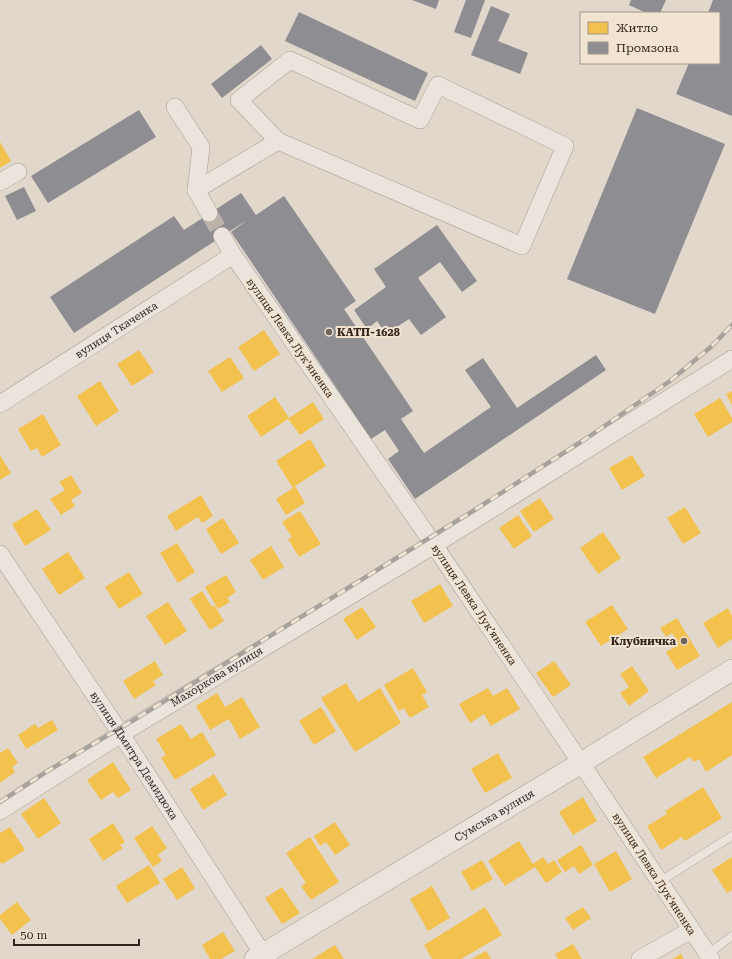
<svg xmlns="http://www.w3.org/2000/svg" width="732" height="959" viewBox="0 0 732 959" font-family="'Roboto Serif',serif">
<rect width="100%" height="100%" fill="#e1d7cb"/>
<path fill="#f2c14e" d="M0,142L11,161L0,168Z
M264,330L280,354L254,371L238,347Z
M139,350L154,372L132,386L117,364Z
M230,357L244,378L222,392L208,371Z
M100,381L119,411L96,426L77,396Z
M732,391V405L726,394Z
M275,397L289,418L313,402L324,419L300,435L288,419L261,437L247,416Z
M720,398L732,418V422L708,437L694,414Z
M43,414L61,445L42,457L37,448L31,451L18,429Z
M310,439L326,466L295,486L305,503L286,515L276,499L293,488L276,461Z
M0,455L11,473L0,480Z
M632,455L645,476L622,490L609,468Z
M71,475L82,493L71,500L75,506L61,515L50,499L65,490L59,482Z
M201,495L213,516L202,523L198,517L176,531L167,516Z
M540,498L554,519L534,532L520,511Z
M685,507L701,533L683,544L667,518Z
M37,509L51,530L25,546L12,524Z
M300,511L321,544L299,557L288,539L292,537L282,522Z
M518,515L532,536L514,549L499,528Z
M223,518L239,543L221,554L206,529Z
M603,532L621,558L598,574L580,548Z
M177,543L195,572L178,583L160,553Z
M271,546L284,567L263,580L250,560Z
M68,552L85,578L59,595L42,569Z
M129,572L143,594L119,609L105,587Z
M226,575L236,592L227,598L230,602L218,609L205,587Z
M440,584L453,606L424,623L411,601Z
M202,591L212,607L214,605L224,621L210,630L190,599Z
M168,602L187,631L165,645L146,616Z
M612,605L628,629L601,646L585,622Z
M362,607L376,627L357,640L343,619Z
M728,608L732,616V639L718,648L703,623Z
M677,618L700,656L677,670L666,652L679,644L672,633L666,637L660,628Z
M155,661L163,675L153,681L156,685L134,699L123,681Z
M554,661L571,685L553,697L536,673Z
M632,666L649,691L629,706L620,693L629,687L620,674Z
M413,668L427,692L422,695L429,707L410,718L404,708L399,711L384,685Z
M346,683L358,702L380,688L401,723L355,752L321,698Z
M488,688L493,696L507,688L520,709L491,726L484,714L470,723L459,704Z
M217,693L225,707L242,697L260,727L240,739L229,719L210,730L196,706Z
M732,702V755L706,772L699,759L694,762L690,757L656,778L643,757Z
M321,707L336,731L314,745L299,721Z
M52,720L58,730L26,749L18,735L35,724L38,728Z
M181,724L191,739L202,732L216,755L175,780L161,758L166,755L156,739Z
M8,748L18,763L12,767L15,772L0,783V753Z
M498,753L512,778L485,793L471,769Z
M113,762L131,790L118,798L113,792L101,800L87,780Z
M214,774L227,795L203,810L190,789Z
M703,787L722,818L685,841L682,837L661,850L647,826L667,814L665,811Z
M583,797L597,821L573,835L559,812Z
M44,798L61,823L38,839L21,814Z
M335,822L350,845L335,855L326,842L320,846L314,836Z
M113,823L125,842L120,845L123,848L103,861L89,839Z
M152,826L167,848L158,855L162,861L153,867L134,838Z
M10,827L25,850L2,864L0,862V833Z
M310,837L339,882L311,900L301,886L306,883L286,853Z
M519,841L533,864L543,857L548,864L554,860L562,872L546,883L535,867L505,886L488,861Z
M581,845L593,865L579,874L574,866L565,872L557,860Z
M616,851L632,879L610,892L594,864Z
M732,857V890L727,893L712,870Z
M482,860L493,879L472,891L461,872Z
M149,865L160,883L127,903L116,886Z
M182,867L195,888L177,900L163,879Z
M432,886L450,918L428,931L410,899Z
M282,887L300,913L282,924L265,898Z
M17,902L31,920L12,935L0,919V915Z
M485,907L502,935L461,959H432L424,945Z
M583,907L591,918L573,930L565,918Z
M223,932L235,951L221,959H210L202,945Z
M573,944L582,959H558L555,954Z
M335,945L344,959H312Z
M486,951L491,959H471Z
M681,954L684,959H672Z"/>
<path fill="#8d8d92" d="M412,0H439L436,9Z
M466,0H485L471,38L454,32Z
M631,0H666L660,13H646L629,5Z
M713,0H732V116L676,94L689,63H719V13H708Z
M491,6L510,14L498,41L528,53L520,74L471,55Z
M299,12L428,73L415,101L285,41Z
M261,45L272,59L222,98L211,84Z
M637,108L725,144L655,314L567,279Z
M139,110L156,137L48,203L31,176Z
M24,187L36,211L17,220L5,196Z
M241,193L256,215L284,196L356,301L344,309L413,411L401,419L424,453L491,407L465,370L483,358L517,408L596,355L606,370L415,499L388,459L399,451L385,430L371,439L231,232L247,220L74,333L50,297L174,216L184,230Z
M437,225L477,281L462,292L440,262L418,278L446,317L421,335L409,319L386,334L377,321L367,329L354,310L386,287L374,269Z"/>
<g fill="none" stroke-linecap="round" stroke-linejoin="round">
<path stroke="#beb3a8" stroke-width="17" stroke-dasharray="17 8" stroke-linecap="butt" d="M209,213L222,236"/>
<defs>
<path id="service" d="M659,882L732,836
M708,954L732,936"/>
<g id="minor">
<path d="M175,107L201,147L196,190L209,213"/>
<path d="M0,182L18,172"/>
<path d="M196,190L278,141L522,246L565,146L438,85L420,120L290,60L239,100L278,141"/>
<path d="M222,236L233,255L434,545L581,763L711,959"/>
<path id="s1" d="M0,404L233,255"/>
<path id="s2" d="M0,554L121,734L266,959"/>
<path id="s3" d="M0,811L121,734L434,545L732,359"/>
<path d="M640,959L691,930"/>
</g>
<g id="tertiary">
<path id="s4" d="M255,959L581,763L732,670"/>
</g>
</defs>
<use href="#service" stroke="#a69d94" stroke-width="9"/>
<use href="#minor" stroke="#a69d94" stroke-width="18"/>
<use href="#tertiary" stroke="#a69d94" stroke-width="22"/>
<use href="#service" stroke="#eae4dc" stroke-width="8"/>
<use href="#minor" stroke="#eae4dc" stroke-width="17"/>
<use href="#tertiary" stroke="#eae4dc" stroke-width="21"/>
<defs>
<path id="rail" d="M0,802L46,772L137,718L473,511L587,438L670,381L712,346L732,325"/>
</defs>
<use href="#rail" stroke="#a8a29d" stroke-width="4.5"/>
<use href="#rail" stroke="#f1e4d1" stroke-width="3" stroke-dasharray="9" stroke-linecap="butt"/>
</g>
<g fill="#70635b" stroke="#f1e4d1" stroke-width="1.5">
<circle cx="329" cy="332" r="4"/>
<circle cx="684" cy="641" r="4"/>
</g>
<g text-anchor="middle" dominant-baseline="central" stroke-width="4" stroke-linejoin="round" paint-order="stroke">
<g font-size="11" fill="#33251e" stroke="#f1e4d1">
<text stroke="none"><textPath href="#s1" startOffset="138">вулиця Ткаченка</textPath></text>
<text transform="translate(290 338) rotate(55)">вулиця Левка Лукʼяненка</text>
<text transform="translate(474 605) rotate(56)">вулиця Левка Лукʼяненка</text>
<text stroke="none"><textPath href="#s3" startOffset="255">Махоркова вулиця</textPath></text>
<text stroke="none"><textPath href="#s2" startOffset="242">вулиця Дмитра Демидюка</textPath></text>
<text stroke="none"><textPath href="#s4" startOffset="279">Сумська вулиця</textPath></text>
<text transform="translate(654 874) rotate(57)">вулиця Левка Лукʼяненка</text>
</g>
<g font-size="11" font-weight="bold" fill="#33251e" stroke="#f1e4d1" text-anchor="start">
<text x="337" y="332">КАТП-1628</text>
<text x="676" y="641" text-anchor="end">Клубничка</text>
</g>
</g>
<rect x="580" y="12" width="140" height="52" fill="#f1e4d1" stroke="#a59889"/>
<rect x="588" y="22" width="20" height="12" fill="#f2c14e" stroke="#a59889"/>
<text x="616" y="32" font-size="12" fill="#33251e">Житло</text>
<rect x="588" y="42" width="20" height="12" fill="#8d8d92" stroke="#a59889"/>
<text x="616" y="52" font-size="12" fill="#33251e">Промзона</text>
<path d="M14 939v6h125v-6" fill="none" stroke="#33251e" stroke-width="2"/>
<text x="20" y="939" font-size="12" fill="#33251e" stroke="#f1e4d1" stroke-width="3" paint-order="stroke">50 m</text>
</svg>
